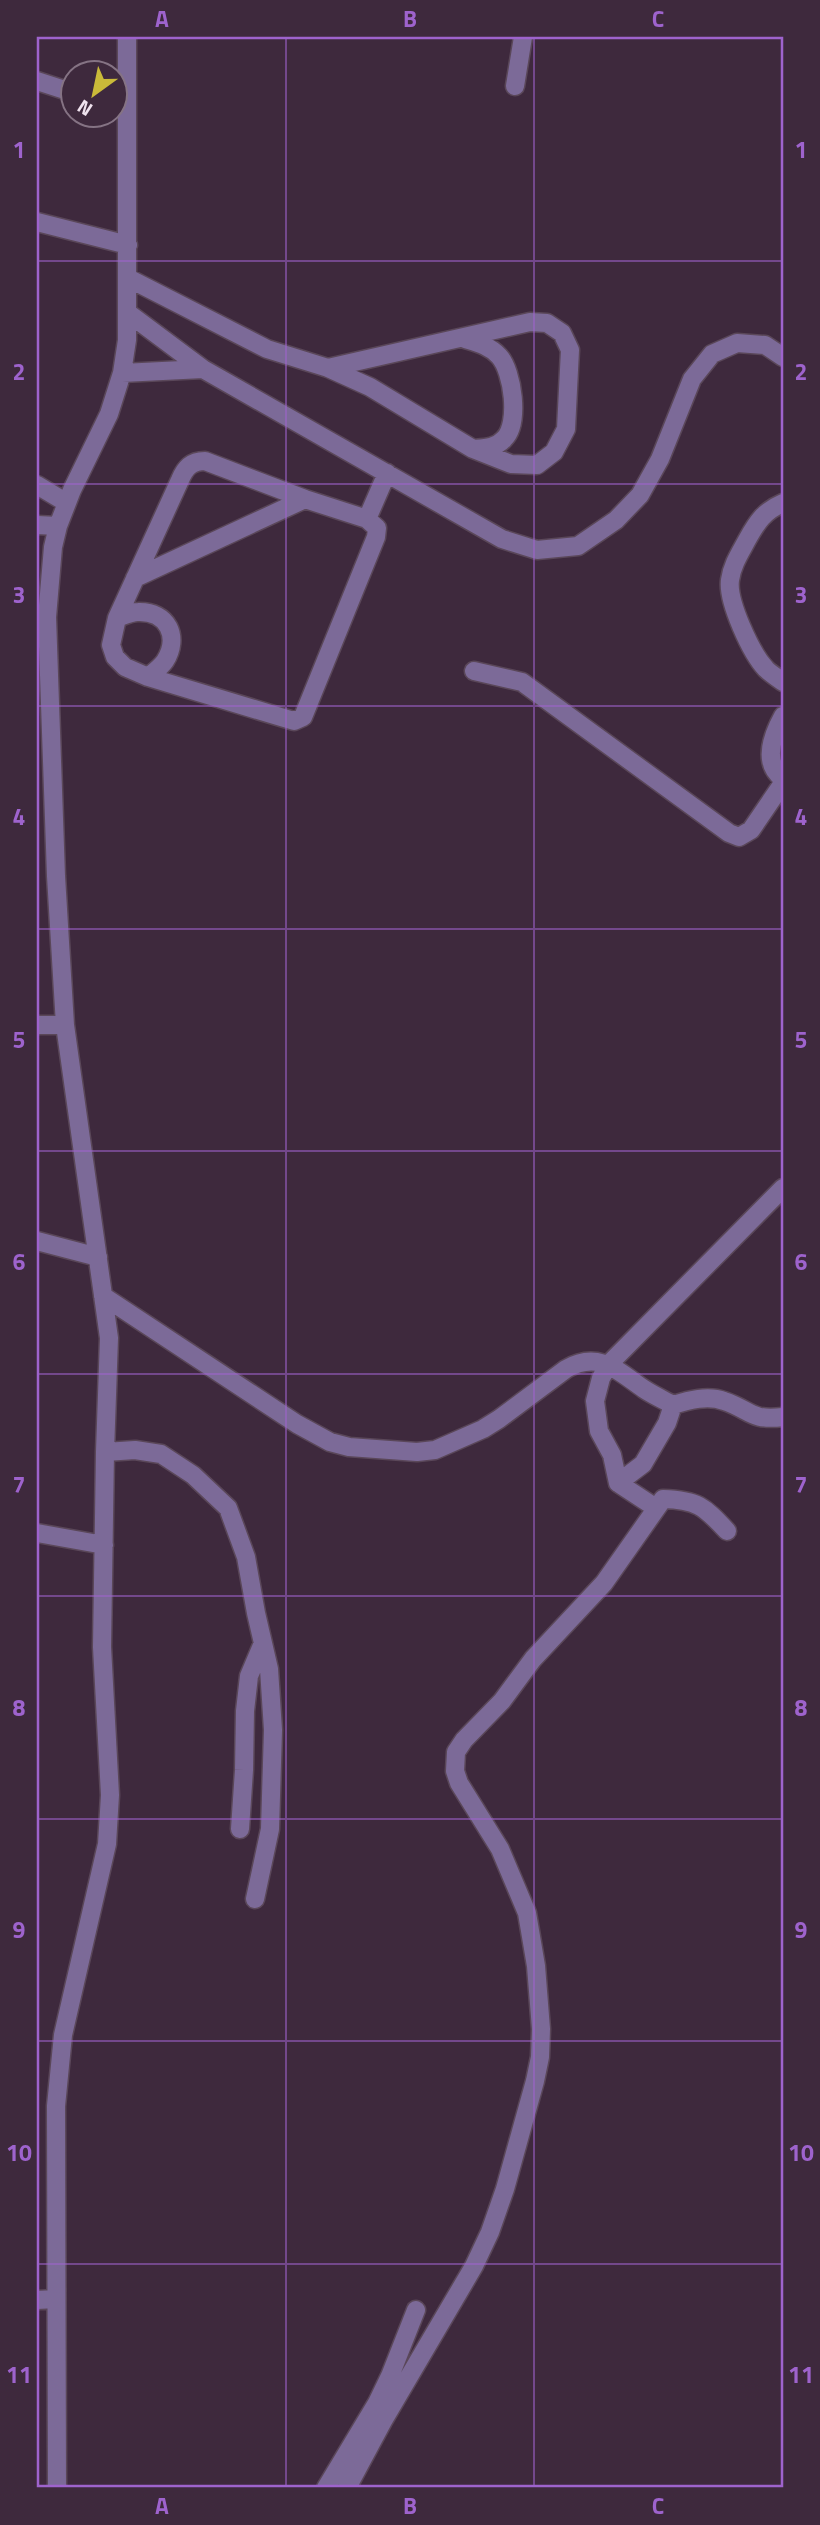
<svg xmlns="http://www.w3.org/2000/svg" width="820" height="2525" viewBox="0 0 820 2525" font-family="'Titillium Web',sans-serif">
<rect width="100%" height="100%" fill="#3e293d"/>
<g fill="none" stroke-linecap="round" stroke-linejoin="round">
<defs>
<path id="minor" d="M37,81L74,93
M515,86L523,37
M37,222L128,245
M128,278L267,349L328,368L370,387L473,449L511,464L537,465L554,452L566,429L570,350L562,333L547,323L530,322L328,368
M128,313L203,369L502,539L537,550L578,546L616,520L640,495L660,459L692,379L712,354L737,343L765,345L783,357
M465,339C478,343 490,346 499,356C513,371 520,424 504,439C496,448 485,448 473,449
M122,373L203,369
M37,485L67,503
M783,503C764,511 757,522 747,540C740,553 732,565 730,580C727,601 751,653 766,669C771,674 778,678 783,682
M367,519L377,528L376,537L303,717L294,721L148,677L125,667L115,657L111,645L117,618L180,480C185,468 191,461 205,461L305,499L367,519L387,473
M37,525L58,526
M135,578L305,499
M117,618C123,616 131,612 138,612C168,611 180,637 165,661C161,667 154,672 148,677
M474,671L522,682L729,833L739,837L751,830L783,783
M783,716C772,736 762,763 783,779
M37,1025H65
M37,1241L98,1257
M103,1296L297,1424L330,1442L349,1447L417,1452L435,1450L483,1429L499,1419L566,1369C599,1350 618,1371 644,1389C653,1395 664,1400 673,1405C689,1400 708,1395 724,1401C751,1410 750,1421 783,1417
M105,1452L135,1450L161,1454L193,1475L228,1508L246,1557L256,1613L269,1669L273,1730L270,1829L255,1899
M618,1483L643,1464L667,1423L673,1405
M656,1508L618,1483L612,1455L599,1431L595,1401L601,1378L609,1364L783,1188
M37,1533L104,1545
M240,1829L244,1770L245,1711L249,1676L263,1643
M37,2300L56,2299
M57,2488L56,2106L63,2035L107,1844L110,1795L102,1647L105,1452L109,1338L65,1025L56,876L47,617L53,547L58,526L72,490L109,414L122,373L127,340V37
M326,2488L377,2403L390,2376L416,2310
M347,2488L383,2421L474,2266L490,2232L505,2189L535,2081L540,2057L541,2029L536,1966L527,1913L500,1849L459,1783L455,1771L456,1752L464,1740L502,1701L533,1659L604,1583L663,1499C697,1500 704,1506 727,1531"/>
</defs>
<use href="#minor" stroke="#5a4759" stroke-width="21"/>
<use href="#minor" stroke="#7c6a98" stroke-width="18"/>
</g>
<path fill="none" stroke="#9e63cd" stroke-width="2" stroke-opacity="0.55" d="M286,37V2488M534,37V2488M37,261H783M37,484H783M37,706H783M37,929H783M37,1151H783M37,1374H783M37,1596H783M37,1819H783M37,2041H783M37,2264H783"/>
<rect width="820" height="2525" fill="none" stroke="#3e293d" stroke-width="77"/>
<g transform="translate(94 94) rotate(213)"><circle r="33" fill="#3e293d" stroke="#857384" stroke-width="2"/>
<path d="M0-5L12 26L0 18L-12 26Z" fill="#caba39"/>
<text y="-10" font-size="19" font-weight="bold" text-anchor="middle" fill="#f0e3ef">N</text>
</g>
<rect x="38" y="38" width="744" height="2448" fill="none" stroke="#9e63cd" stroke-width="2.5"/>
<g font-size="23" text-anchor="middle" font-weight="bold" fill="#9e63cd">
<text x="162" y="27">A</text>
<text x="410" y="27">B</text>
<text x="658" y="27">C</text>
<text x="19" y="158">1</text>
<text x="801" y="158">1</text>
<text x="19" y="380">2</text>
<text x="801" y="380">2</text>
<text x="19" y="603">3</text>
<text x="801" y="603">3</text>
<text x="19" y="825">4</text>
<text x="801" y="825">4</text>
<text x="19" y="1048">5</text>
<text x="801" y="1048">5</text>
<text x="19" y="1270">6</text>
<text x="801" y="1270">6</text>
<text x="19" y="1493">7</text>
<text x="801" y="1493">7</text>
<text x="19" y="1716">8</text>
<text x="801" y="1716">8</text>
<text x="19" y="1938">9</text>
<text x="801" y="1938">9</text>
<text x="19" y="2161">10</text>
<text x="801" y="2161">10</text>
<text x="19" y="2383">11</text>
<text x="801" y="2383">11</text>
<text x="162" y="2514">A</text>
<text x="410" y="2514">B</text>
<text x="658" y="2514">C</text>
</g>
</svg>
